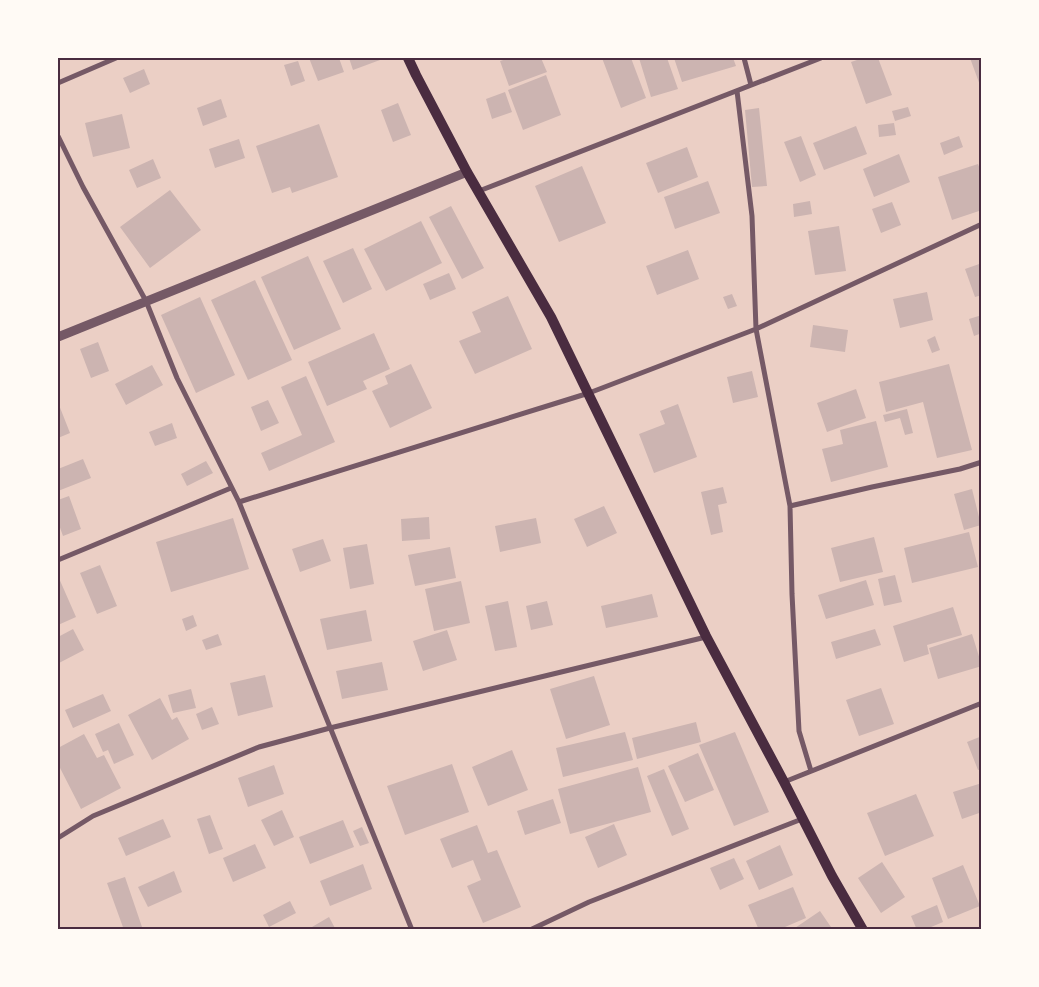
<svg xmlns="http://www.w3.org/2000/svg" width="1039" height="987" viewBox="0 0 1039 987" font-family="'Exo 2',sans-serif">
<rect width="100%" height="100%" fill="#f7e1d7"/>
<path fill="#ebcfc5" d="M58,58H981V929H58Z"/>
<path fill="#ccb4b1" d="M309,58H339L344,72L318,81Z
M349,58H379L380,60L353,70Z
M510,58H541L547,72L509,86L500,61Z
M602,58H631L646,98L621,108Z
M639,58H667L678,89L651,97Z
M674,58H733L736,66L682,82Z
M863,58H878L892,95L866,104L851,62Z
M970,58H982V88H981Z
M298,61L305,81L291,86L284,65Z
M144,69L150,84L130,93L123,78Z
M546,75L561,115L523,130L508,90Z
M505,92L512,112L492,119L486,99Z
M221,99L227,117L203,126L197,108Z
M398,103L411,135L393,142L381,110Z
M908,107L911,116L895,121L892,111Z
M759,108L767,186L752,187L745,110Z
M122,114L130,148L93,157L85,123Z
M894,123L896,135L879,137L878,125Z
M319,124L338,177L292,193L290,187L272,193L256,146Z
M856,126L867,154L824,170L813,143Z
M801,136L816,175L800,182L784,142Z
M959,136L963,147L944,155L940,143Z
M239,139L245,158L215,168L209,149Z
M687,147L698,177L658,193L646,163Z
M899,154L910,182L874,197L863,169Z
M153,159L161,178L137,188L129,170Z
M978,164L982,174V210L952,220L938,177Z
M582,166L606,223L559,242L535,186Z
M708,181L720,213L675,229L664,197Z
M170,190L201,230L150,268L120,227Z
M810,201L812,214L794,217L793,204Z
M892,202L901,225L881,233L872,209Z
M451,206L484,268L462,279L429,217Z
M421,221L442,263L386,291L364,249Z
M839,226L846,271L815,275L808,231Z
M353,248L372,289L343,303L323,261Z
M688,250L699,279L657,295L646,266Z
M308,256L341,329L294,350L261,277Z
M982,263V295L975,297L965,269Z
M449,273L456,289L430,300L423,284Z
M255,280L292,360L248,380L211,300Z
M927,292L933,320L900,328L893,299Z
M732,294L737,306L728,309L723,297Z
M508,296L532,349L475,374L459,341L481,332L472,312Z
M200,297L235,375L196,393L161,315Z
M982,315V333L974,336L969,319Z
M813,325L848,330L845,352L810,347Z
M374,333L390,369L363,381L367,389L327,406L308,362Z
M935,336L940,350L932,353L927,340Z
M98,342L109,371L91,378L80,349Z
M411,364L432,408L390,428L372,391L388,384L385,376Z
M949,364L972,450L937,458L923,402L886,412L879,382Z
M152,365L163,385L126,405L115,384Z
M752,371L758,397L733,403L727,377Z
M306,376L335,442L269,471L261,453L302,435L281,387Z
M856,389L866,418L827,432L817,403Z
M268,400L279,423L261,431L251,407Z
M678,404L697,457L654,473L639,434L665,424L660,411Z
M58,405H59L70,433L58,438Z
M907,409L913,433L905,435L900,418L885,422L883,415Z
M876,421L888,467L831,482L822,449L843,444L840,430Z
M172,423L177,438L155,446L149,432Z
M83,459L91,478L58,491V469Z
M206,461L213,473L187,486L181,474Z
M723,487L727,503L718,505L723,532L711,535L701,492Z
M972,489L981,525L964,530L954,494Z
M69,496L81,529L63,536L58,522V500Z
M604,506L617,533L587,547L574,519Z
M429,517L430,539L402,541L401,519Z
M233,518L249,569L171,592L156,542Z
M536,518L541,543L500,552L495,526Z
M969,532L978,567L912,583L904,548Z
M874,537L883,572L840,582L831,548Z
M323,539L331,561L300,572L292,549Z
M367,544L374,584L350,589L343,548Z
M450,547L456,578L415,586L408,555Z
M100,565L117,606L97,614L80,573Z
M895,575L902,602L884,606L878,579Z
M58,576L76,617L58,625Z
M866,580L874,605L826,619L818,595Z
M461,581L470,623L434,631L425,589Z
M652,594L658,617L606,628L601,606Z
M508,601L517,647L495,651L485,606Z
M547,601L553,625L531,630L526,606Z
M953,607L962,635L927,645L929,654L904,662L893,626Z
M366,610L372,641L327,650L320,619Z
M193,615L197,626L186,631L182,619Z
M73,629L84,650L59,663L58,661V637Z
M875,629L881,645L836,659L831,642Z
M447,630L457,660L423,671L413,641Z
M218,634L222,645L206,650L202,640Z
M972,634L982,666L938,679L929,648Z
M382,662L388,690L342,699L336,671Z
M265,675L273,707L238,716L230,683Z
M594,676L610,725L566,739L550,689Z
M881,688L894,724L859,736L846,700Z
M191,689L196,708L173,713L168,695Z
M103,694L111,711L73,728L65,710Z
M160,698L172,720L177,717L189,739L152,760L128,715Z
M212,707L219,724L202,730L196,714Z
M696,722L701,742L637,759L632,738Z
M119,723L134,755L114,764L108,750L103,752L95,734Z
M625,732L633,760L563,777L556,748Z
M735,732L769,812L734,826L699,745Z
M84,734L97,758L104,755L121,788L81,809L58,764V748Z
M982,736V769L978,770L967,742Z
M512,750L528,790L488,806L472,767Z
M698,753L714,790L685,802L668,766Z
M452,764L469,812L405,835L387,786Z
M274,765L284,794L248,807L238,778Z
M638,767L651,812L570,834L558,789Z
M664,769L689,829L672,836L647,776Z
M982,783V812L962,819L953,792Z
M916,794L934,836L885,856L867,813Z
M553,799L561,823L525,835L517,811Z
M282,810L294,837L274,846L261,820Z
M210,815L223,849L209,854L197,819Z
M163,819L171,837L126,856L118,838Z
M343,820L354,847L310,864L299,837Z
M614,824L627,855L598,868L585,837Z
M477,825L488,853L497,850L521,907L483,923L467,886L481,880L473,860L452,868L440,839Z
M362,827L369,843L360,846L353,831Z
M255,844L266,868L233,882L223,858Z
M780,845L793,875L759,890L746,861Z
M734,858L744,879L720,890L710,868Z
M882,862L905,897L881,913L858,878Z
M363,864L372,889L330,906L320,881Z
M963,865L980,906L948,919L932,878Z
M174,871L182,892L148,907L138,887Z
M125,877L142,927L133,930H124L107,883Z
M793,887L806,918L778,930H759L748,905Z
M290,901L296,913L269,927L263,915Z
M937,905L943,922L924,930H917L911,916Z
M820,911L833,930H792Z
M329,917L336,930H313L312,927Z"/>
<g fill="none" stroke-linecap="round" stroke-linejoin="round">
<path stroke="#755966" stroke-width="5" d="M744,58L751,85
M58,83L116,58
M737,91L752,216L756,329L790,506L792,594L799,731L811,771
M58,136L83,187L146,301L177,378L239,502L412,930
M479,191L821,58
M239,502L589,393L756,329L982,224
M790,506L872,487L960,469L982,462
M58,560L231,488
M784,782L982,703
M58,838L93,816L259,747L330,728L706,637
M530,930L589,902L802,819"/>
<path stroke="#755966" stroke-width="9" d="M58,337L467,172"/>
<path stroke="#4a2c40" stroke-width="10" d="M408,58L416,75L467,172L551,317L706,636L784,782L832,876L863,930"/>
</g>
<rect width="1039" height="987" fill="none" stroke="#fffaf5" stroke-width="118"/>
<rect x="59" y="59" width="921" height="869" fill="none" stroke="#4a2c40" stroke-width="2"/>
</svg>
